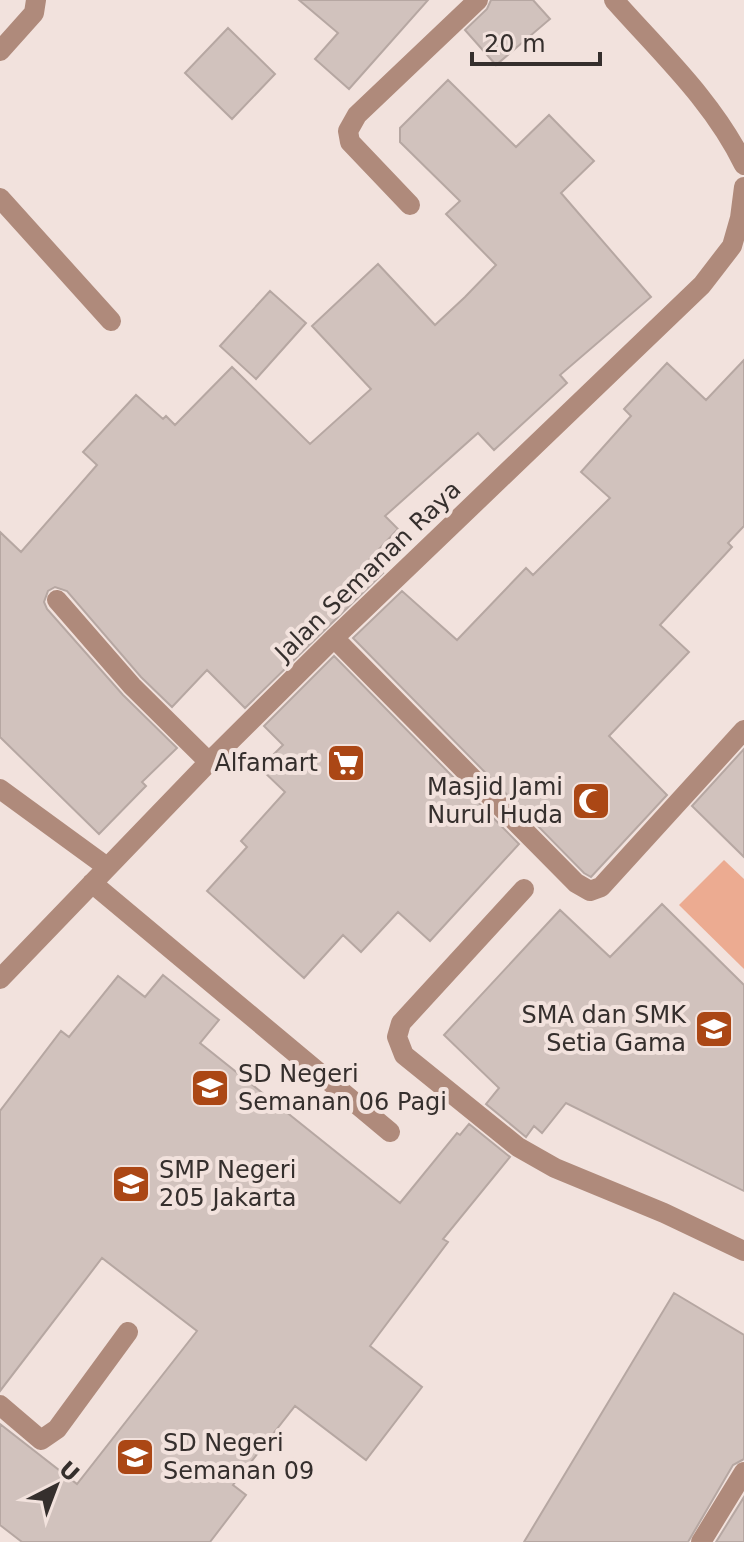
<svg xmlns="http://www.w3.org/2000/svg" width="744" height="1542" viewBox="0 0 744 1542" font-family="'DejaVu Sans',sans-serif">
<rect width="100%" height="100%" fill="#f2e2dd"/>
<path fill="#ecab91" d="M724,860L744,879V969L679,905Z"/>
<path fill="#d1c2bd" stroke="#b6a7a2" stroke-width="2" d="M299,0H428L349,89L315,59L338,33Z
M491,0H533L550,19L496,65L465,30L487,9Z
M228,28L275,74L232,119L185,73Z
M448,80L516,147L549,115L594,161L561,193L651,297L560,375L567,383L494,450L478,433L385,516L398,529L368,561L383,573L245,708L207,670L172,707L141,677L67,591L55,587L48,591L44,602L47,609L123,695L177,748L142,782L146,786L99,834L0,737V532L21,552L97,465L83,452L136,395L163,419L166,416L175,425L232,367L310,444L371,389L312,326L378,264L435,325L465,297L496,265L446,214L460,201L400,142V128Z
M270,291L306,323L256,379L220,346Z
M744,360V526L728,543L732,547L660,625L689,652L609,736L667,795L591,877L584,873L353,638L402,591L457,640L526,568L533,575L610,498L581,472L631,416L624,409L667,363L706,400Z
M334,656L519,844L430,941L398,912L361,952L343,935L304,978L207,891L247,847L241,841L285,792L260,768L283,745L264,726Z
M744,749V857L692,806Z
M662,904L744,985V1191L566,1103L542,1133L534,1126L526,1137L486,1104L499,1088L444,1035L560,910L610,957Z
M163,975L219,1020L200,1043L400,1203L457,1133L460,1135L469,1124L510,1157L443,1239L448,1242L370,1346L422,1387L366,1460L295,1406L233,1485L246,1495L210,1542H22L0,1525V1424L77,1484L197,1331L102,1258L0,1391V1111L61,1031L69,1037L118,976L145,997Z
M674,1293L744,1335V1459L733,1465L688,1542H524Z
M744,1497V1542H716Z"/>
<g fill="none" stroke-linecap="round" stroke-linejoin="round">
<path stroke="#af8a7b" stroke-width="20" d="M614,0C660,52 714,102 744,165
M0,51L34,13L36,0
M0,198L111,321
M410,205L350,142L348,131L357,115L478,0
M57,600L132,686L209,762
M334,638L576,883L590,891L601,887L744,730
M0,789L107,867
M92,883L390,1132
M524,889L401,1023L397,1037L404,1055L518,1147L555,1168L664,1213L744,1251
M0,979L209,762L334,638L702,285L732,246L740,218L744,187
M0,1405L41,1440L57,1429L128,1332
M701,1542L744,1472"/>
</g>
<defs>
<symbol id="supermarket-square" viewBox="-11 -11 22 22"><rect x="-9" y="-9" width="18" height="18" rx="4" fill="#ab4715" stroke="#f2e2dd"/><path d="M-6-5.5h2.5l.6 2H6L4.5 2H-2.5L-4.4-4H-6ZM-1.5 3.2a1.3 1.3 0 1 0 .1 0ZM3 3.2a1.3 1.3 0 1 0 .1 0Z" fill="#fff"/></symbol>
<symbol id="mosque-square" viewBox="-11 -11 22 22"><rect x="-9" y="-9" width="18" height="18" rx="4" fill="#ab4715" stroke="#f2e2dd"/><path d="M3.5-4.9A6 6 0 1 0 3.5 4.9A5 5 0 1 1 3.5-4.9Z" fill="#fff"/></symbol>
<symbol id="school-square" viewBox="-11 -11 22 22"><rect x="-9" y="-9" width="18" height="18" rx="4" fill="#ab4715" stroke="#f2e2dd"/><path d="M0-5L7-2L0 1L-7-2ZM-4 1L0 2.5L4 1V4Q0 6-4 4Z" fill="#fff"/></symbol>
</defs>
<g fill-rule="evenodd">
<use href="#supermarket-square" x="324" y="741" width="44" height="44"/>
<use href="#mosque-square" x="569" y="779" width="44" height="44"/>
<use href="#school-square" x="692" y="1007" width="44" height="44"/>
<use href="#school-square" x="188" y="1066" width="44" height="44"/>
<use href="#school-square" x="109" y="1162" width="44" height="44"/>
<use href="#school-square" x="113" y="1435" width="44" height="44"/>
</g>
<g text-anchor="middle" dominant-baseline="central" stroke-width="8" stroke-linejoin="round" paint-order="stroke">
<g font-size="24" fill="#352f2d" stroke="#f2e2dd">
<text transform="translate(368 571) rotate(-44)">Jalan Semanan Raya</text>
</g>
<g font-size="24" fill="#352f2d" stroke="#f2e2dd" text-anchor="end">
<text x="318" y="763">Alfamart</text>
<text x="563" y="787">Masjid Jami<tspan x="563" dy="28">Nurul Huda</tspan></text>
<text x="686" y="1015">SMA dan SMK<tspan x="686" dy="28">Setia Gama</tspan></text>
<text x="238" y="1074" text-anchor="start">SD Negeri<tspan x="238" dy="28">Semanan 06 Pagi</tspan></text>
<text x="159" y="1170" text-anchor="start">SMP Negeri<tspan x="159" dy="28">205 Jakarta</tspan></text>
<text x="163" y="1443" text-anchor="start">SD Negeri<tspan x="163" dy="28">Semanan 09</tspan></text>
</g>
</g>
<g transform="translate(56 1486) rotate(42)" stroke="#f2e2dd" stroke-width="6" paint-order="stroke">
<path d="M0-6L14 30L0 20L-14 30Z" fill="#352f2d"/>
<text y="-12" font-size="22" font-weight="bold" text-anchor="middle" fill="#352f2d">U</text>
</g>
<path d="M472 52v12h128v-12" fill="none" stroke="#352f2d" stroke-width="4"/>
<text x="484" y="52" font-size="24" fill="#352f2d" stroke="#f2e2dd" stroke-width="6" paint-order="stroke">20 m</text>
</svg>
